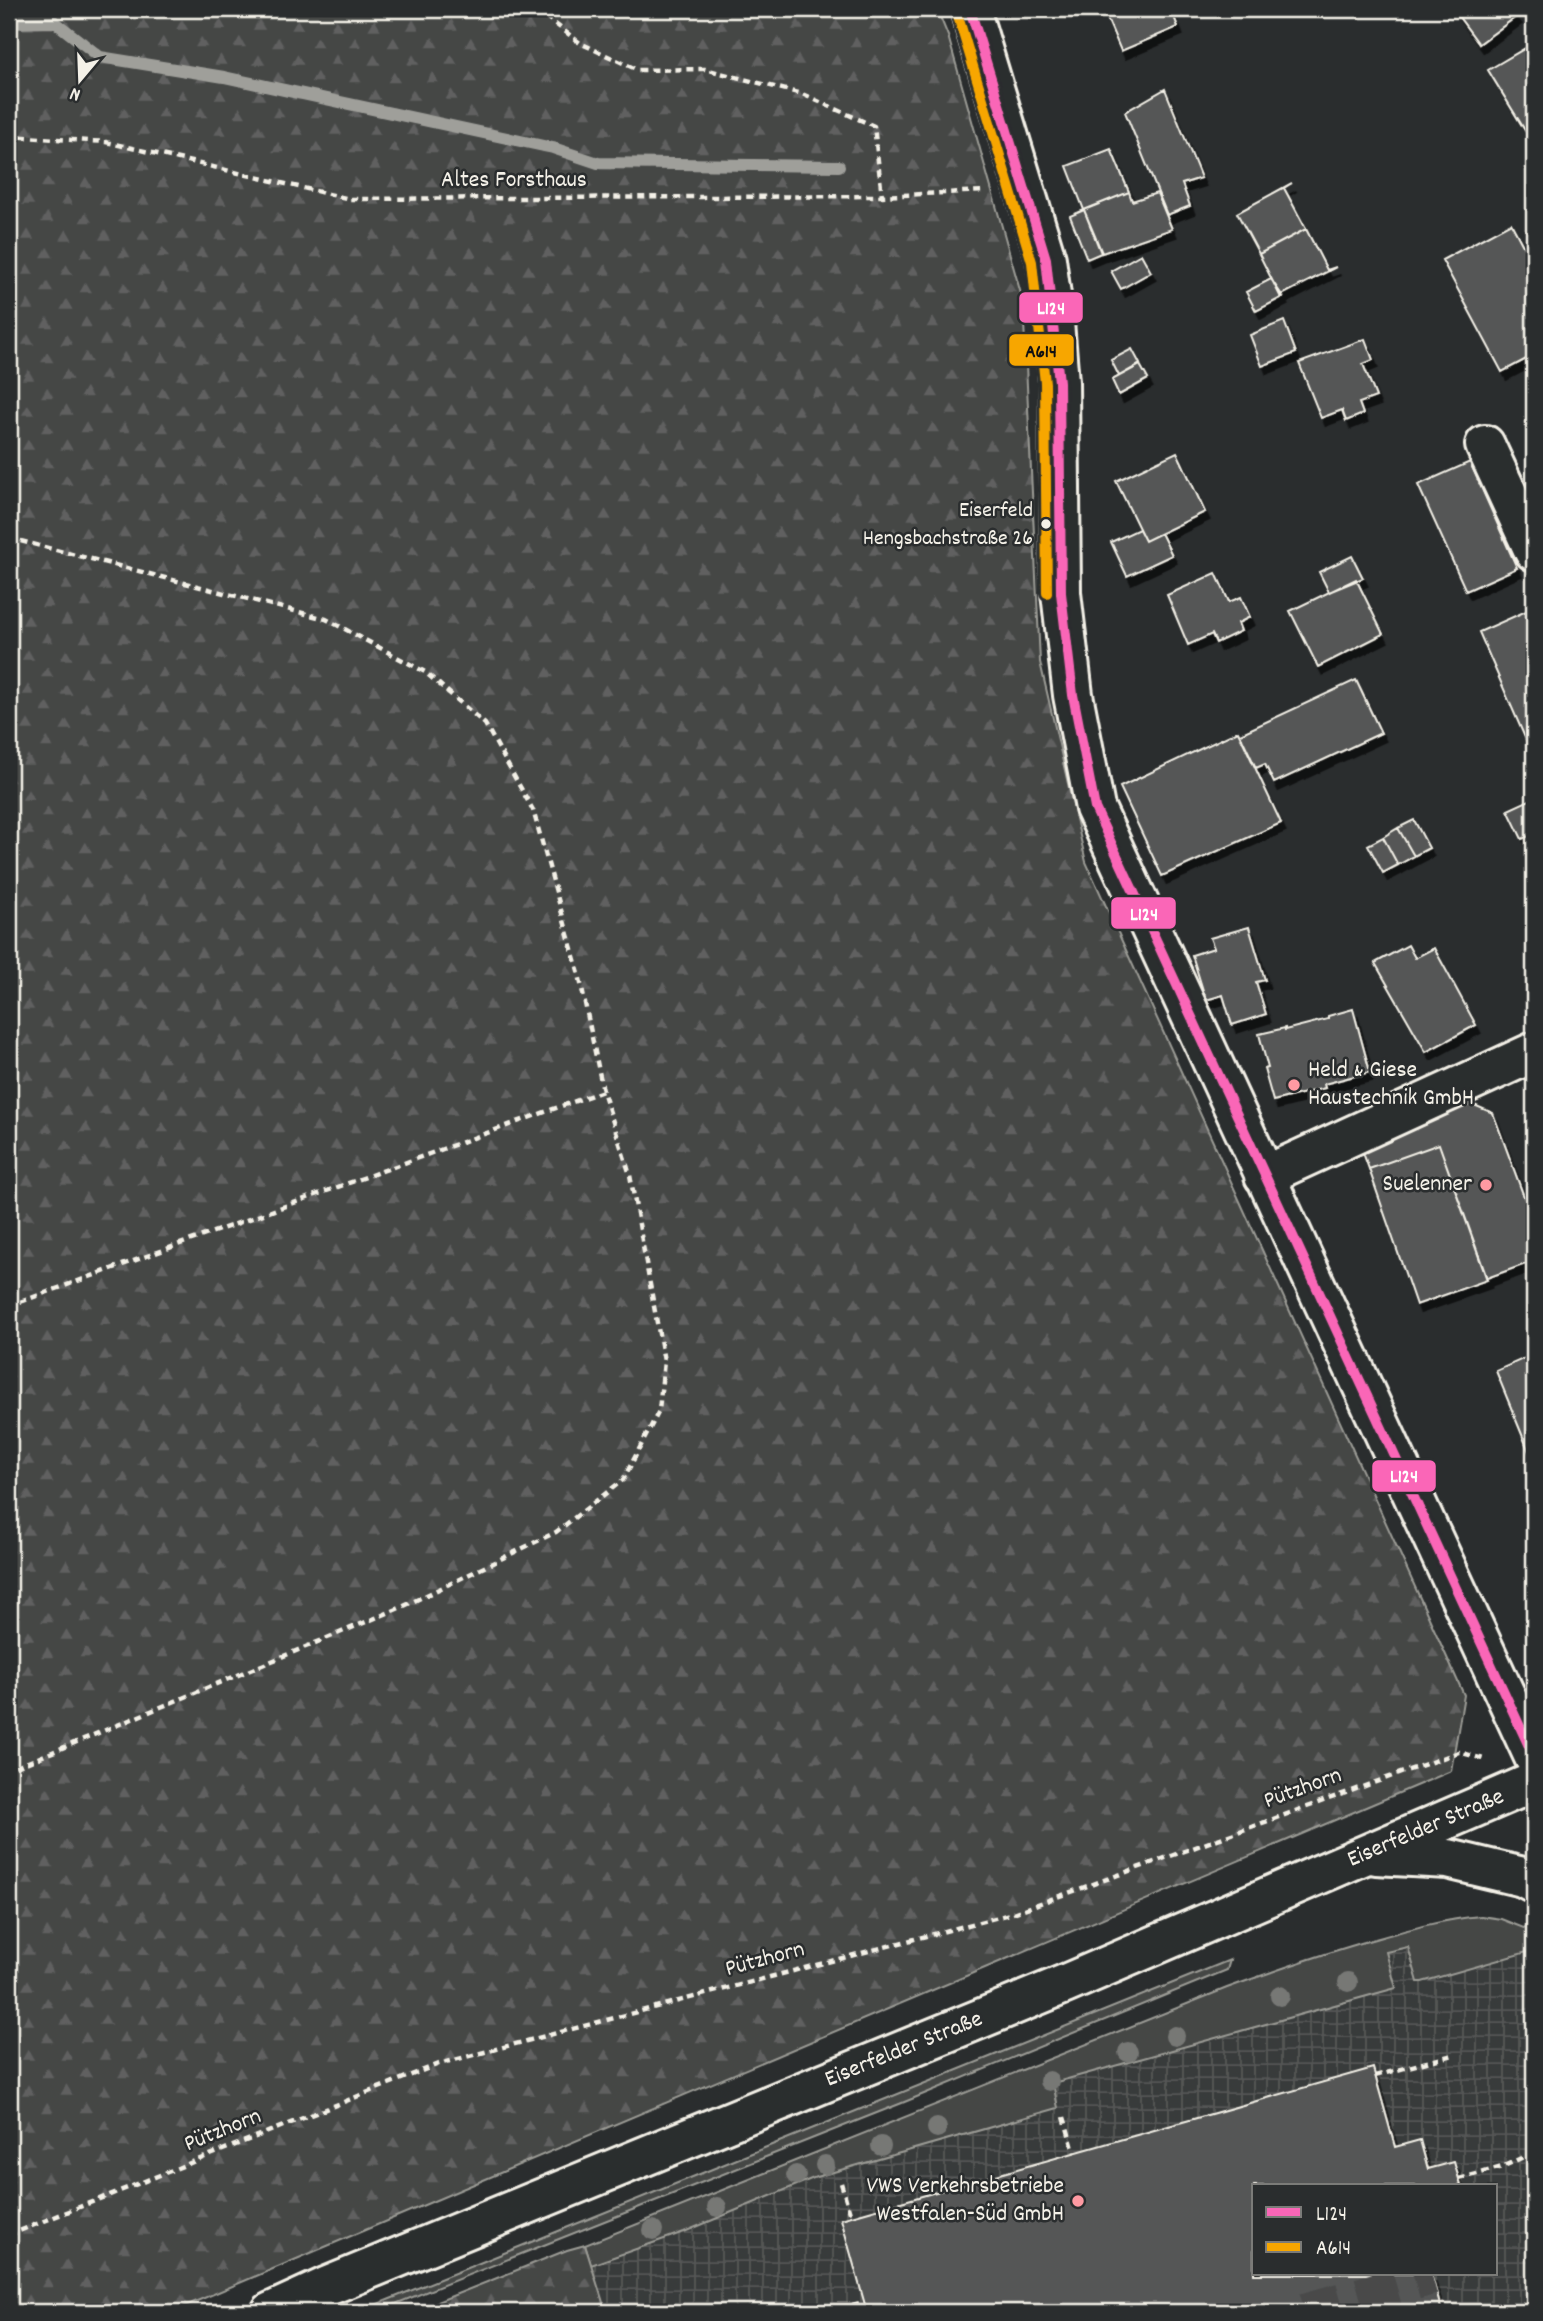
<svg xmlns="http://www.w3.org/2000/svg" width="1543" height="2321" viewBox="0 0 1543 2321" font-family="Dekko,sans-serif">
<defs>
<pattern id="industrial-grid" width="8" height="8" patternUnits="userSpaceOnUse" patternTransform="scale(1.75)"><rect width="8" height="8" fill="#373a3a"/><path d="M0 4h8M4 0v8" fill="none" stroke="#555756"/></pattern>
<pattern id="forest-firs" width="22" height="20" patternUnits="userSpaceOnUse" patternTransform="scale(1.75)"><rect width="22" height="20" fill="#444645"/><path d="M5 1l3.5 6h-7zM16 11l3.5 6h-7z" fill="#606160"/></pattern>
<filter id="shadow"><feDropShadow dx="4.5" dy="8" stdDeviation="0" flood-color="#0009"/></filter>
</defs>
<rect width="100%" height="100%" fill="#2a2d2e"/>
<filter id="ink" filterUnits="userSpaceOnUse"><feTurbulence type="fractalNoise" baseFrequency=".0143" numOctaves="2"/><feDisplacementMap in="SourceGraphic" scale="14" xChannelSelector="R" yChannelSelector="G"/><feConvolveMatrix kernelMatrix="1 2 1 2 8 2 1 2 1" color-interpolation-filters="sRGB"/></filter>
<g filter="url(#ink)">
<path fill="url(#industrial-grid)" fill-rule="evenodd" d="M1481,1916L1501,1919L1534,1932V2312H606L585,2245L1227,1988L1308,1958L1455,1918ZM1254,2186H1496V2274H1254Z"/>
<path fill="#444645" stroke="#9c9c96" stroke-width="2" d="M1481,1916L1501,1919L1534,1932V1955L1530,1951L1422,1982H1418L1408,1947L1386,1952L1396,1988L1053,2083L1058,2108L816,2177L684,2232L591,2265L585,2245L1227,1988C1276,1970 1325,1953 1375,1939C1410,1929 1445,1919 1481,1916Z
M1230,1960L1227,1970L902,2103L375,2312H358Z"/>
<path fill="url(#forest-firs)" stroke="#9c9c96" stroke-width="2" d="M9,9H937L948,36L1023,301L1040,662L1086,862L1464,1695L1451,1771L171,2312H9Z
M585,2245L606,2312H412L567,2250Z"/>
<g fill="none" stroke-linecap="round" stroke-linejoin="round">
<path stroke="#9f9f9a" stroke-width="12" d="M9,23L55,22L100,57L224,77L553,148L598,163L839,166"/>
</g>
<path fill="#555756" stroke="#f4f1e8" stroke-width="2" filter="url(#shadow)" d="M1103,9H1171L1178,27L1121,51Z
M1453,9H1511L1517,16L1479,44Z
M1534,43V145L1488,70Z
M1165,89L1201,178L1182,184L1190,206L1167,215L1125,112Z
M1111,149L1129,192L1084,210L1067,166Z
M1292,183L1284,188L1306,229L1259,254L1237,213Z
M1129,192L1132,201L1157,193L1172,229L1102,253L1084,210Z
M1084,210L1101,253L1087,259L1070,216Z
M1511,223L1534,267V355L1502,372L1442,260Z
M1306,229L1327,270L1336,267L1280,296L1259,254Z
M1141,254L1151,272L1121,289L1111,271Z
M1271,279L1283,297L1256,311L1246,292Z
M1284,321L1296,353L1262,366L1250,335Z
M1365,339L1373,360L1363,364L1376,397L1359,403L1363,414L1346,421L1342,410L1321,418L1299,363Z
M1132,349L1140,364L1119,376L1111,360Z
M1140,365L1148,379L1119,395L1112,380Z
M1177,452L1205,512L1145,541L1116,481Z
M1470,462L1517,568L1466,591L1418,485Z
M1139,529L1145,541L1161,533L1172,555L1127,576L1111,542Z
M1352,556L1363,578L1329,592L1319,572Z
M1216,573L1229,602L1241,597L1250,617L1238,623L1241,631L1216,643L1212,634L1188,645L1167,595Z
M1356,579L1383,634L1318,667L1290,611Z
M1533,608L1534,736L1526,740L1479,632Z
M1356,680L1381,733L1274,783L1265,764L1256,768L1240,734Z
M1238,731L1281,823L1162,876L1120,787Z
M1534,798V834L1522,839L1508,810Z
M1414,820L1429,848L1414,856L1398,828Z
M1398,828L1414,856L1398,865L1383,837Z
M1383,837L1398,865L1383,873L1368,845Z
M1249,927L1265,980L1256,982L1266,1014L1232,1025L1223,995L1206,1000L1192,955L1214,948L1210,938Z
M1408,945L1415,958L1434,948L1476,1025L1426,1052L1375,963Z
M1353,1009L1370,1072L1324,1084L1325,1088L1273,1101L1264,1069L1268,1068L1259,1034L1285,1028V1030L1328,1019V1016Z
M1467,1102L1493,1113L1534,1224V1261L1487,1278L1439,1144L1369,1169L1362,1150Z
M1439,1144L1487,1280L1416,1305L1369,1169Z
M1534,1354V1464L1496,1371Z
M1373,2068L1395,2147L1420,2140L1428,2169L1454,2162L1461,2186H1254V2274H1431L1442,2312H867L841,2219Z"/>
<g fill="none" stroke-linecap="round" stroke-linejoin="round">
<path stroke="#484a4a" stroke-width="38" stroke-dasharray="38 19" stroke-linecap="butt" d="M1305,2312L1432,2276"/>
<defs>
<path id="minor" d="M970,9L1046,259L1053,310L1059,382L1061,593L1073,695L1095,808L1534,1757
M1485,445L1534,551
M1264,1176L1534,1052"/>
<path id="major" d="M1376,1855L1448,1859L1523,1877L1534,1883
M271,2312L328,2286L1065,1984L1534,1782"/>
</defs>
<use href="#minor" stroke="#f4f1e8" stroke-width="44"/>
<use href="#major" stroke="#f4f1e8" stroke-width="44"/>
<path stroke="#f4f1e8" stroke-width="4.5" stroke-dasharray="7 5" stroke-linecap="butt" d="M536,9L580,43L638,70L705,69L802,94L874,126L882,196
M9,136L106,142L350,199L882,196L985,191
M9,538L326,619L425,672L485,724L533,810L579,974L603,1091L630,1175L664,1361L659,1411L623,1480L556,1532L402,1607L9,1770
M9,1306L603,1091
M1375,2076L1453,2055
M1064,2117L1074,2152
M1459,2179L1502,2167L1534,2152
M841,2183L851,2216
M9,2235L439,2064L1010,1914L1459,1752L1487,1760
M829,2311L864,2302"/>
<use href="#minor" stroke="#2a2d2e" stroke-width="38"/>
<use href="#major" stroke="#2a2d2e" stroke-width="38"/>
<defs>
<path id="bus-1" d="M970,9L1046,259L1059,382L1061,593L1073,695L1095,808L1534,1757"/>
<path id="bus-2" d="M957,13L1032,262L1045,383L1047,593"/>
</defs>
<use href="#bus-1" stroke="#2a2d2e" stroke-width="16"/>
<use href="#bus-2" stroke="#2a2d2e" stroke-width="16"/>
<use href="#bus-1" stroke="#fa66b7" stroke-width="10"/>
<use href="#bus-2" stroke="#f7a600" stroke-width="10"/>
</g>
<g fill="#777875">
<circle cx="1348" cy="1982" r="10"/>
<circle cx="1280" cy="1996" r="10"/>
<circle cx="1175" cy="2036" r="10"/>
<circle cx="1128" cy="2052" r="10"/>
<circle cx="1049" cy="2081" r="10"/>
<circle cx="937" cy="2128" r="10"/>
<circle cx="881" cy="2146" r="10"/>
<circle cx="825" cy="2165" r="10"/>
<circle cx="796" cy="2175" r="10"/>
<circle cx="717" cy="2207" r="10"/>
<circle cx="653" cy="2230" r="10"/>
</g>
</g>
<circle fill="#f4f1e8" stroke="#2a2d2e" stroke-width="2.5" cx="1046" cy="524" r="6"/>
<g fill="#ff9aa2" stroke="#2a2d2e" stroke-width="2.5">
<circle cx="1294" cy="1085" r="7"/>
<circle cx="1486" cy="1185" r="7"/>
<circle cx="1078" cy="2201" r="7"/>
</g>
<g text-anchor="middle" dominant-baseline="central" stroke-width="5" stroke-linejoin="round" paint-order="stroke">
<g font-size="22" fill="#f4f1e8" stroke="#2a2d2e" text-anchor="end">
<text x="1033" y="511">Eiserfeld<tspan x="1033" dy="28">Hengsbachstraße 26</tspan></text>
</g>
<g font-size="24" fill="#f4f1e8" stroke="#2a2d2e">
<text x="514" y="181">Altes Forsthaus</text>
<text transform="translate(1303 1789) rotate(-20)">Pützhorn</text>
<text transform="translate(1426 1829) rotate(-23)">Eiserfelder Straße</text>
<text transform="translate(765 1960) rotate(-15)">Pützhorn</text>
<text transform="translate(904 2050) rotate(-22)">Eiserfelder Straße</text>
<text transform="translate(223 2131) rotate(-22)">Pützhorn</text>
</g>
<g font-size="24" fill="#f4f1e8" stroke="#2a2d2e" text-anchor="end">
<text x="1308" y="1071" text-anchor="start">Held &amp; Giese<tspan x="1308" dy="28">Haustechnik GmbH</tspan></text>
<text x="1472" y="1185">Suelenner</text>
<text x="1064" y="2187">VWS Verkehrsbetriebe<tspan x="1064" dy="28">Westfalen-Süd GmbH</tspan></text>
</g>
</g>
<g stroke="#2a2d2e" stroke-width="2.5">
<rect x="1018" y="291" width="66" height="33" rx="7" fill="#fa66b7"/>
<rect x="1008" y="333" width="67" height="34" rx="7" fill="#f7a600"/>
<rect x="1110" y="896" width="67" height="34" rx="7" fill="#fa66b7"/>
<rect x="1371" y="1459" width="66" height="34" rx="7" fill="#fa66b7"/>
</g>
<g font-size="19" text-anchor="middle" font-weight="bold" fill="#fff">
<text x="1051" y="314">L124</text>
<text x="1144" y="920">L124</text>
<text x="1404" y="1482">L124</text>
</g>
<g font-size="19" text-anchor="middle" font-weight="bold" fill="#111">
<text x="1041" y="357">A614</text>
</g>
<rect width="1543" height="2321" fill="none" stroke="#2a2d2e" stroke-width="35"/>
<rect x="18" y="18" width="1508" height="2286" fill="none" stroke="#f4f1e8" stroke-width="2.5" filter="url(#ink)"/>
<rect x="1252" y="2184" width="245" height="91" fill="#2a2d2e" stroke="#7b7b78" stroke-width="2"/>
<rect x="1266" y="2207" width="35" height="10" fill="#fa66b7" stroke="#7b7b78" stroke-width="2"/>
<text x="1316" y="2220" font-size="21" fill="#f4f1e8">L124</text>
<rect x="1266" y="2242" width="35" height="10" fill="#f7a600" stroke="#7b7b78" stroke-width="2"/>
<text x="1316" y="2254" font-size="21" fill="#f4f1e8">A614</text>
<g transform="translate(80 80) rotate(199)" stroke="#2a2d2e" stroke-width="5" paint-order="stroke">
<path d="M0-5L12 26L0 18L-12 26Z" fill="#f4f1e8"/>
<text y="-10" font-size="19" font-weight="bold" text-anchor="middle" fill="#f4f1e8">N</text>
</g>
</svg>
